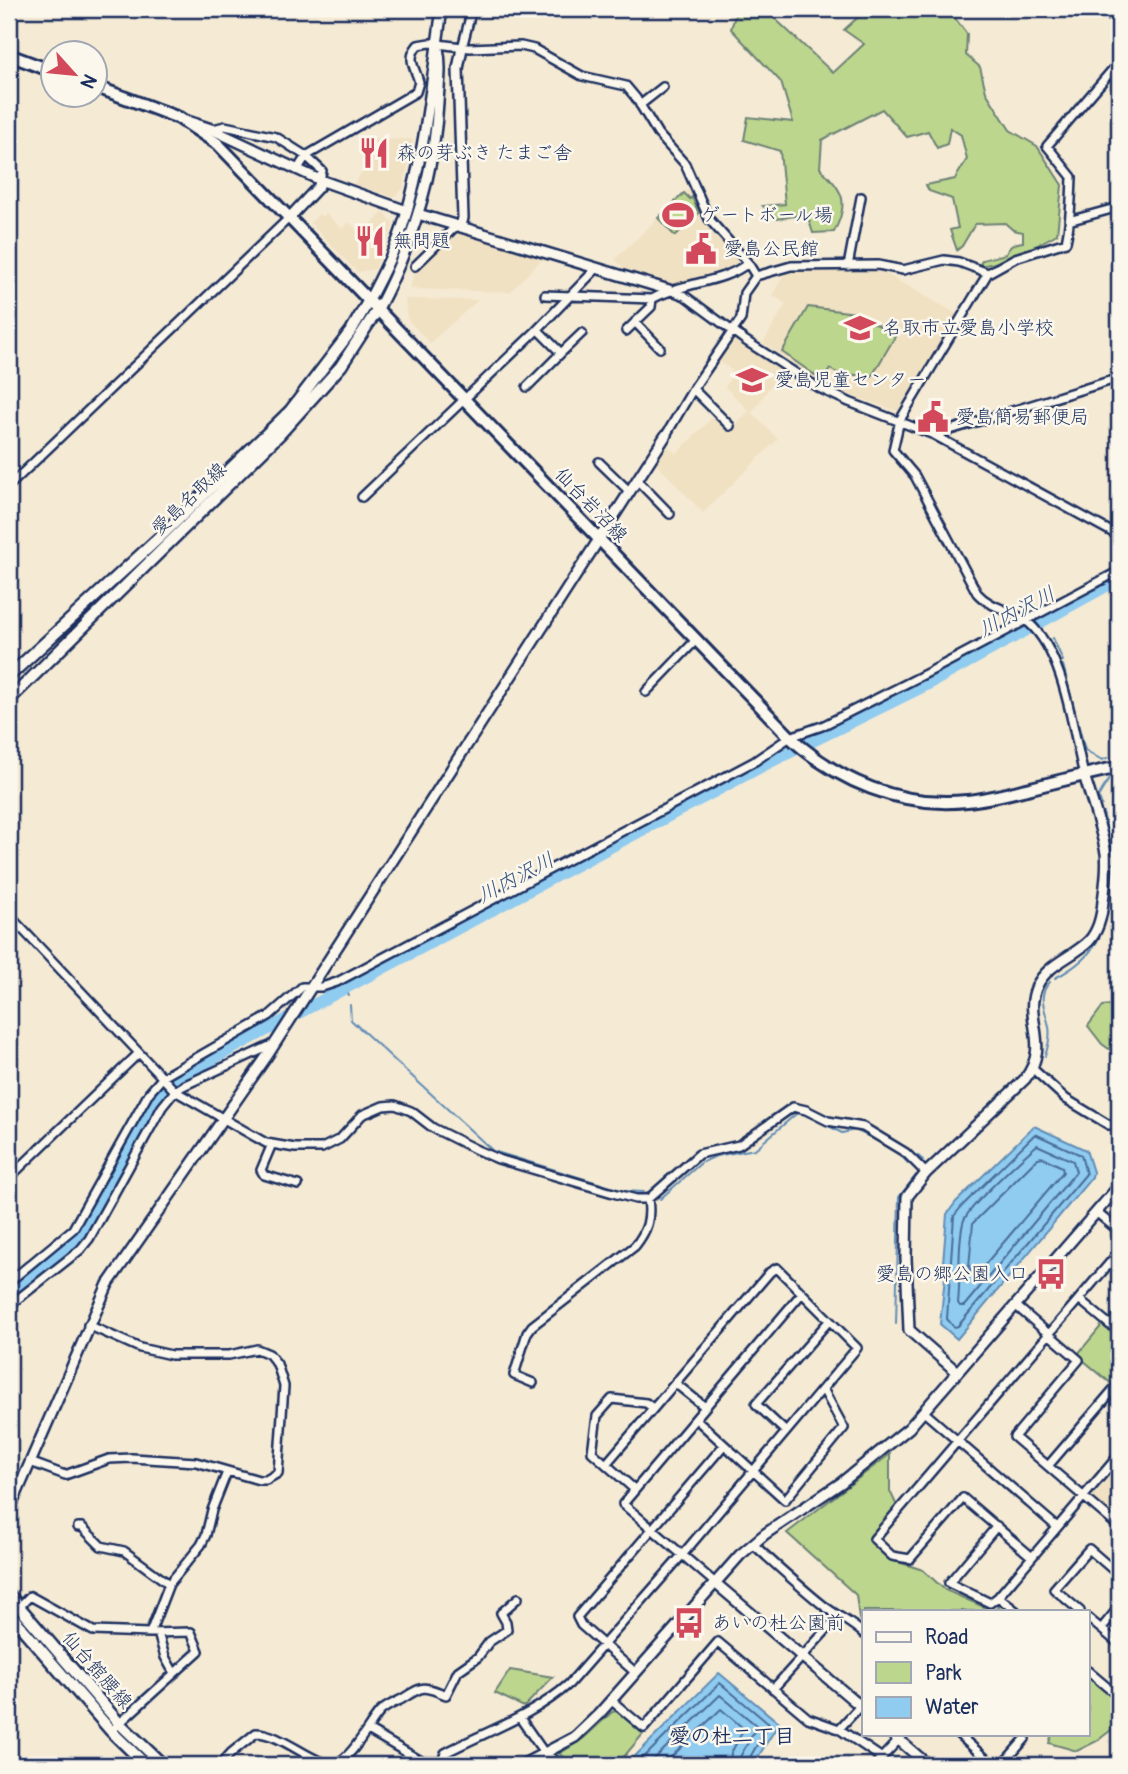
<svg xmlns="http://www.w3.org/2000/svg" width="1128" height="1774" viewBox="0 0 1128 1774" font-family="Pangolin,'Klee One',sans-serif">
<rect width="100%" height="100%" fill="#f5ead4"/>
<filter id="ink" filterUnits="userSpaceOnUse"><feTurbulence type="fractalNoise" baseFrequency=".0143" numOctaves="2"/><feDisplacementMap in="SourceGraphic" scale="14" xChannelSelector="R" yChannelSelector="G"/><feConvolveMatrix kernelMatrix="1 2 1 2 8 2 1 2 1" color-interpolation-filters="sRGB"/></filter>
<g filter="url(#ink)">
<path fill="#f1e1c3" d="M413,139L403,189L393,197L354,184L362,172L361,140Z
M689,189L703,222L737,260V268L675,285L624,269L615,259Z
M384,212L394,224L375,269L357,272L310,223L319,214L322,217L326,213L342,229L349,222L361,234Z
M455,232L543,258L510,292L410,289L414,271Z
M787,270L883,272L957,314L900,412L843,393L819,381L763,343L786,304L772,295Z
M405,299L478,300L430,343L407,319Z
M738,340L782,369L752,413L778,439L703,513L655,462L666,444L676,454L715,415L731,430L749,411L725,387L734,372L718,361L731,342Z
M1119,1464V1520L1092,1497Z"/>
<path fill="#bdd68d" stroke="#6c8276" stroke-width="2" d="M737,9H775L770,14L833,73L864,44L844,30L867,9H948L967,34L966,55L980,67L986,92L1010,130L1037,146L1062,185L1057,234C1040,244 999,266 980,265L982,260L1006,254C1009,246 1014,243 1023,242V232L1013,230L1005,223L975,224L962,246L957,250L950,230L958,228L952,199L929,191L926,185L955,179L967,159L961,135L950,128L947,144L937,148L928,131L907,137L882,109L822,140L820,168C843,191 850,201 834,232L813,233L807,214L777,219L763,206L785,204L780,151L744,140L748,117L793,122L781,82L731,29Z
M684,193L690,199L692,197L699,213L675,236L658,218Z
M808,307L856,313L896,335L872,376L839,374L830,369L825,377L821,376L819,378L782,352Z
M1119,1004V1056L1102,1044L1088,1026L1103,1006Z
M1102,1325L1119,1339V1390L1077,1355Z
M890,1454V1491L897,1506L870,1540L889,1559L923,1570L945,1590L993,1611L1001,1605L1009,1611H864V1623L859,1619L856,1595L787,1533Z
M510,1670L553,1677L524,1707L495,1693Z
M1088,1676C1107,1692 1119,1697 1119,1724L1097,1741L1077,1751L1049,1743L1052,1734H1088Z
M617,1711L643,1734L617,1765H577L559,1754L584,1738L612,1712Z"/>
<path fill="#90cbf0" stroke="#618db6" stroke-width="2" d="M1034,1126L1086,1150L1093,1172L1092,1177L957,1339L940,1324L945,1277L942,1275L947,1214L956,1202Z
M719,1673L779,1723L753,1765H626Z"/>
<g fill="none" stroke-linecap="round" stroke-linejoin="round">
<path stroke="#4a6d98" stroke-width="2" d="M1035,1134L1081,1155L1086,1174L958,1326L954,1327L947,1319L954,1216L962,1206Z
M1037,1145L1073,1161L1076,1172L964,1306H960L958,1303C961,1276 957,1249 963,1223C965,1209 1023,1157 1037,1145Z
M1042,1157L1062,1167L1063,1172L977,1274L972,1275L969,1267L973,1223L1038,1158Z
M636,1765L720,1683L769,1724L749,1759L748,1765
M648,1765L720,1695L757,1726L740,1757L739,1765
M663,1765L721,1709L744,1729L731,1753L729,1765"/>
<path stroke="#618db6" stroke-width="2" d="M1039,624L1042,627
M1053,638L1063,661
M1063,665L1085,750L1102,760L1107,758
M1102,805L1098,797L1109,779
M1103,813L1113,852
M1055,978C1107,952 1107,920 1113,868
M346,988L349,996
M350,1005L351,1020L493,1151L624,1191L644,1192
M1045,1056C1048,1047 1051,1037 1049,1027C1046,1010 1036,996 1050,982
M895,1150L909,1164
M917,1155L923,1160
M927,1165L1022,1075
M660,1199L701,1163L716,1156L755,1149L796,1114L804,1113L842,1133L855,1130L881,1142
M896,1324L899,1197L916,1175"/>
<path stroke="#90cbf0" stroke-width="12" d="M9,1295L75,1242L164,1087L216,1057L768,763L932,682L1119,579"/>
<defs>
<path id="minor" d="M1099,9L1109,14L1119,24
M462,48L472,9
M640,105L663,87
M209,130L225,126L276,137L306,156L322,171L320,180
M297,170L306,156L416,92L419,82C415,67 406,59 418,45L430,43L470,48L521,46L534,49L582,76L626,86L636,98L658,134L685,164L709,219L748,263L756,276
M1072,220L1119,207
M415,266L457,225
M848,266L861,197
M669,290L685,296L746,341L817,387L849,402L934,435L1119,536
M545,295L652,299
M635,322L660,348
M538,330L561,353L582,333
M626,331L651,307L652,299C682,282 724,283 748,263
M527,387L561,353
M693,389L730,426
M1118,430L1119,434
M666,435L693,389L741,319L744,293L756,276L791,266L878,265L903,270L944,260L959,262L988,273
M934,435L1119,378
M599,462L630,492
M637,480L670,514
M9,486L290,217
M362,497L536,331L596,269
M646,692L696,640
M1084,775C1072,729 1065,655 1029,623C1013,610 991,609 977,593L915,476L893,450L900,420L988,273L1015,258L1066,242C1071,220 1071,200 1072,177L1047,146L1119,62
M1106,859H1119
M9,915L175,1091L266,1143L295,1148H322L340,1139L362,1115L383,1106L395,1105L411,1111L433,1128L477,1150L498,1159L613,1193L636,1199H648L699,1154L739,1145L793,1107L806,1110L828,1121L863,1127L906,1153L926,1173
M1033,1069L1066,1099L1109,1125L1119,1124
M272,1144L261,1170L264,1175L298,1185
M9,1178L139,1053
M1096,1212L1119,1231
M9,1282L73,1229L149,1093L163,1077L269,1016L302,987H322L337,982L755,761L790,737L822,726L931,671L1119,571
M1080,1300L1110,1325L1119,1315
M1015,1305L1079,1360L1014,1437L1119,1527
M9,1306L80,1250L89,1239L162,1107L175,1091L183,1086L274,1044
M533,1383L514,1375L527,1333L532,1326L635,1246C647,1231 651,1219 648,1199
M675,1383L705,1407
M924,1412L1057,1527
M696,1419L785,1500L844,1428L823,1389
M786,1432L756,1404L829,1321
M30,1462L65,1475L109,1459L132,1458L196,1462L259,1480H266L278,1473L284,1386L277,1364L269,1354L257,1349L229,1355H171L140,1348L88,1325
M1048,1466L1113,1390L1119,1395
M634,1489L592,1452L597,1416L612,1399L646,1403L653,1408
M997,1526L949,1583L990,1603L998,1597L1016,1611
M78,1527H82L101,1546L124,1551L169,1584
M753,1544C776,1565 799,1586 824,1606C837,1616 851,1622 864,1634
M1032,1557L963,1498L910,1559L892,1556L874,1539L1119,1252
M714,1582L623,1504L802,1293
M998,1597L1119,1455
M19,1607L30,1596L93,1631L150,1633L169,1584L201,1545L206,1535L212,1510L227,1472
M1080,1611L1054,1589L1089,1549L1119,1575
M1088,1618L1119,1644
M1101,1629L1119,1607
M158,1633L165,1657L174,1673
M1088,1671L1119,1697
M636,1673L581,1625L577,1617L724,1445
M773,1689L838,1617
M612,1701L644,1728L718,1642L808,1718L839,1729L882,1758
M520,1718L545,1754L562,1765
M839,1729L860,1706
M368,1730L428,1765
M111,1731L199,1651L191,1632L150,1633
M958,1734L993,1765
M220,1765L231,1753L256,1733C283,1733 315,1768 336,1763C352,1758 368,1726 379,1713C384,1707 394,1703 402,1699C423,1686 422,1685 446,1695L458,1671L478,1657L489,1642L507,1630L506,1622L501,1613L518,1598
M441,1765L445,1753C487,1731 533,1716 569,1684L683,1554L857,1348L777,1268L770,1272L606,1464
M875,1765L904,1734
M1002,1765L1025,1739"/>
<path id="tertiary" d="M187,121L211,129L320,180L407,211
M418,214L669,290
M290,217L319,186L320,180
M461,226L463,218L458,69L462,48
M369,300C381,277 393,255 401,231C425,159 431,83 442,9
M378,309C412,245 434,175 438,102C439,84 442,66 438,48
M957,1372L909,1330L906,1258L907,1197L926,1173L1025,1079C1052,1043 1022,1018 1037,986C1047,964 1073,957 1089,941C1099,930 1102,915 1103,901C1105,886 1108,869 1106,853C1101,827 1092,801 1084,775
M9,1511L108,1284L267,1056L666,435
M714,1582L864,1709
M892,1734L928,1765
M522,1765L575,1737L599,1714L740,1555L765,1534L841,1483L909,1428L1119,1186"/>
<path id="secondary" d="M9,676L161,536L290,411L351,331L369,300
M9,700L279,435L341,366L378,309
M9,1595L119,1723L163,1765
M9,1613L111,1731L146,1765"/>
<path id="primary" d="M9,55L52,71
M94,86L179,118L218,144L790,737C837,781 901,808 967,801C990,799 1013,792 1035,787C1063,780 1091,773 1119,767"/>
</defs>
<use href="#minor" stroke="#1b2f5e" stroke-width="12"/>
<use href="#tertiary" stroke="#1b2f5e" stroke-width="14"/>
<use href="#secondary" stroke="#1b2f5e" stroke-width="15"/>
<use href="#primary" stroke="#1b2f5e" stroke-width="16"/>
<use href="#minor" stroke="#fbf7ec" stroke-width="7"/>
<use href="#tertiary" stroke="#fbf7ec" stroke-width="9"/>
<use href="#secondary" stroke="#fbf7ec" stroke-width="10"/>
<use href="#primary" stroke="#fbf7ec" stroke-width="10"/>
</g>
</g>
<defs>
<symbol id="restaurant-bare" viewBox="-9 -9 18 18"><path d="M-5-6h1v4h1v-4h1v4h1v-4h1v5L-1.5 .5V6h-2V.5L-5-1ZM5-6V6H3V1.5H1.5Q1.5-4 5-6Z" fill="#d1495b" stroke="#fbf7ec" stroke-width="2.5" paint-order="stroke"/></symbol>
<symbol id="stadium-bare" viewBox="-9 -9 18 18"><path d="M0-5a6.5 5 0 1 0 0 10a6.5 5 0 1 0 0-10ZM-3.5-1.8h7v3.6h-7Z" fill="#d1495b" stroke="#fbf7ec" stroke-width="2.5" paint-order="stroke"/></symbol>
<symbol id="civic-bare" viewBox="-9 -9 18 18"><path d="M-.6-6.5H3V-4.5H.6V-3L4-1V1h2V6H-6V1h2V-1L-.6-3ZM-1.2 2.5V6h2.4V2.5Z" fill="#d1495b" stroke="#fbf7ec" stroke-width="2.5" paint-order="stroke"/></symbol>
<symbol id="school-bare" viewBox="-9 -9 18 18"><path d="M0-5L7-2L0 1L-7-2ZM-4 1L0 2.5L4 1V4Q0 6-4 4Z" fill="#d1495b" stroke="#fbf7ec" stroke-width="2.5" paint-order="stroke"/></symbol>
<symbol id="bus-bare" viewBox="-9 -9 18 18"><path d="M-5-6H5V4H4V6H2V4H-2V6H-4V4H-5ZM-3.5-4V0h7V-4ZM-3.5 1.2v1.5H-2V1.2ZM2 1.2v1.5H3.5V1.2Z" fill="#d1495b" stroke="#fbf7ec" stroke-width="2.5" paint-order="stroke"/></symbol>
</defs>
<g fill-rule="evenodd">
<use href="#restaurant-bare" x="352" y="131" width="44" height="44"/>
<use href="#stadium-bare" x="656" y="193" width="44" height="44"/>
<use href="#restaurant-bare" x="348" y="219" width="44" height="44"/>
<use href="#civic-bare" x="679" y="227" width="44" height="44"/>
<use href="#school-bare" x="838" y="306" width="44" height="44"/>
<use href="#school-bare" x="730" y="358" width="44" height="44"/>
<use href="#civic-bare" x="911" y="395" width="44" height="44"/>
<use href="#bus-bare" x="1029" y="1252" width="44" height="44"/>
<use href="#bus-bare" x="667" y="1601" width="44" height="44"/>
</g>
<g text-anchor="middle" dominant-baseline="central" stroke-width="5" stroke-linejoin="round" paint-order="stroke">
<g font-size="19" fill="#1b2f5e" stroke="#fbf7ec" text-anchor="start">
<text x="397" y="153">森の芽ぶき たまご舎</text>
<text x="701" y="215">ゲートボール場</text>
<text x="393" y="241">無問題</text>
<text x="724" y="249">愛島公民館</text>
<text x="883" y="328">名取市立愛島小学校</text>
<text x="775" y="380">愛島児童センター</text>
<text x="956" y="417">愛島簡易郵便局</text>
<text x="1028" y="1274" text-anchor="end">愛島の郷公園入口</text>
<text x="712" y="1623">あいの杜公園前</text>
</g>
<g font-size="19" fill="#1b2f5e" stroke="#fbf7ec">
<text transform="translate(189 499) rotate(-44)">愛島名取線</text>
<text transform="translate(591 505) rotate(46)">仙台岩沼線</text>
<text transform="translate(97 1670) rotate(49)">仙台館腰線</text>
</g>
<g font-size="21" font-style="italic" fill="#385682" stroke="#fbf7ec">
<text transform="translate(1017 612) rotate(-28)">川内沢川</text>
<text transform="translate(516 878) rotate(-28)">川内沢川</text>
</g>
<g font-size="21" font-weight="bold" fill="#1b2f5e" stroke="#fbf7ec">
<text x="732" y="1736">愛の杜二丁目</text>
</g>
</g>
<rect width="1128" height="1774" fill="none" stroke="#fbf7ec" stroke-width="35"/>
<rect x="18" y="18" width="1093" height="1739" fill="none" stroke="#1b2f5e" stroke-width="2.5" filter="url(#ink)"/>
<rect x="862" y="1610" width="228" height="126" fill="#fbf7ec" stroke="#a1a7b3" stroke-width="2"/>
<rect x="876" y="1632" width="35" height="10" fill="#fbf7ec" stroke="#a1a7b3" stroke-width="2"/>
<text x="925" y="1644" font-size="21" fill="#1b2f5e">Road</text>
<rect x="876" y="1662" width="35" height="21" fill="#bdd68d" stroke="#a1a7b3" stroke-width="2"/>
<text x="925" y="1680" font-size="21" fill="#1b2f5e">Park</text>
<rect x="876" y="1697" width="35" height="21" fill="#90cbf0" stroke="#a1a7b3" stroke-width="2"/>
<text x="925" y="1714" font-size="21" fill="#1b2f5e">Water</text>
<g transform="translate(74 74) rotate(117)"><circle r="33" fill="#fbf7ec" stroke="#a1a7b3" stroke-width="2"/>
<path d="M0-5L12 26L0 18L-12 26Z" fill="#d1495b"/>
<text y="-10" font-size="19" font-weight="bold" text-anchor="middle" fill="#1b2f5e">N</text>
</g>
</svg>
